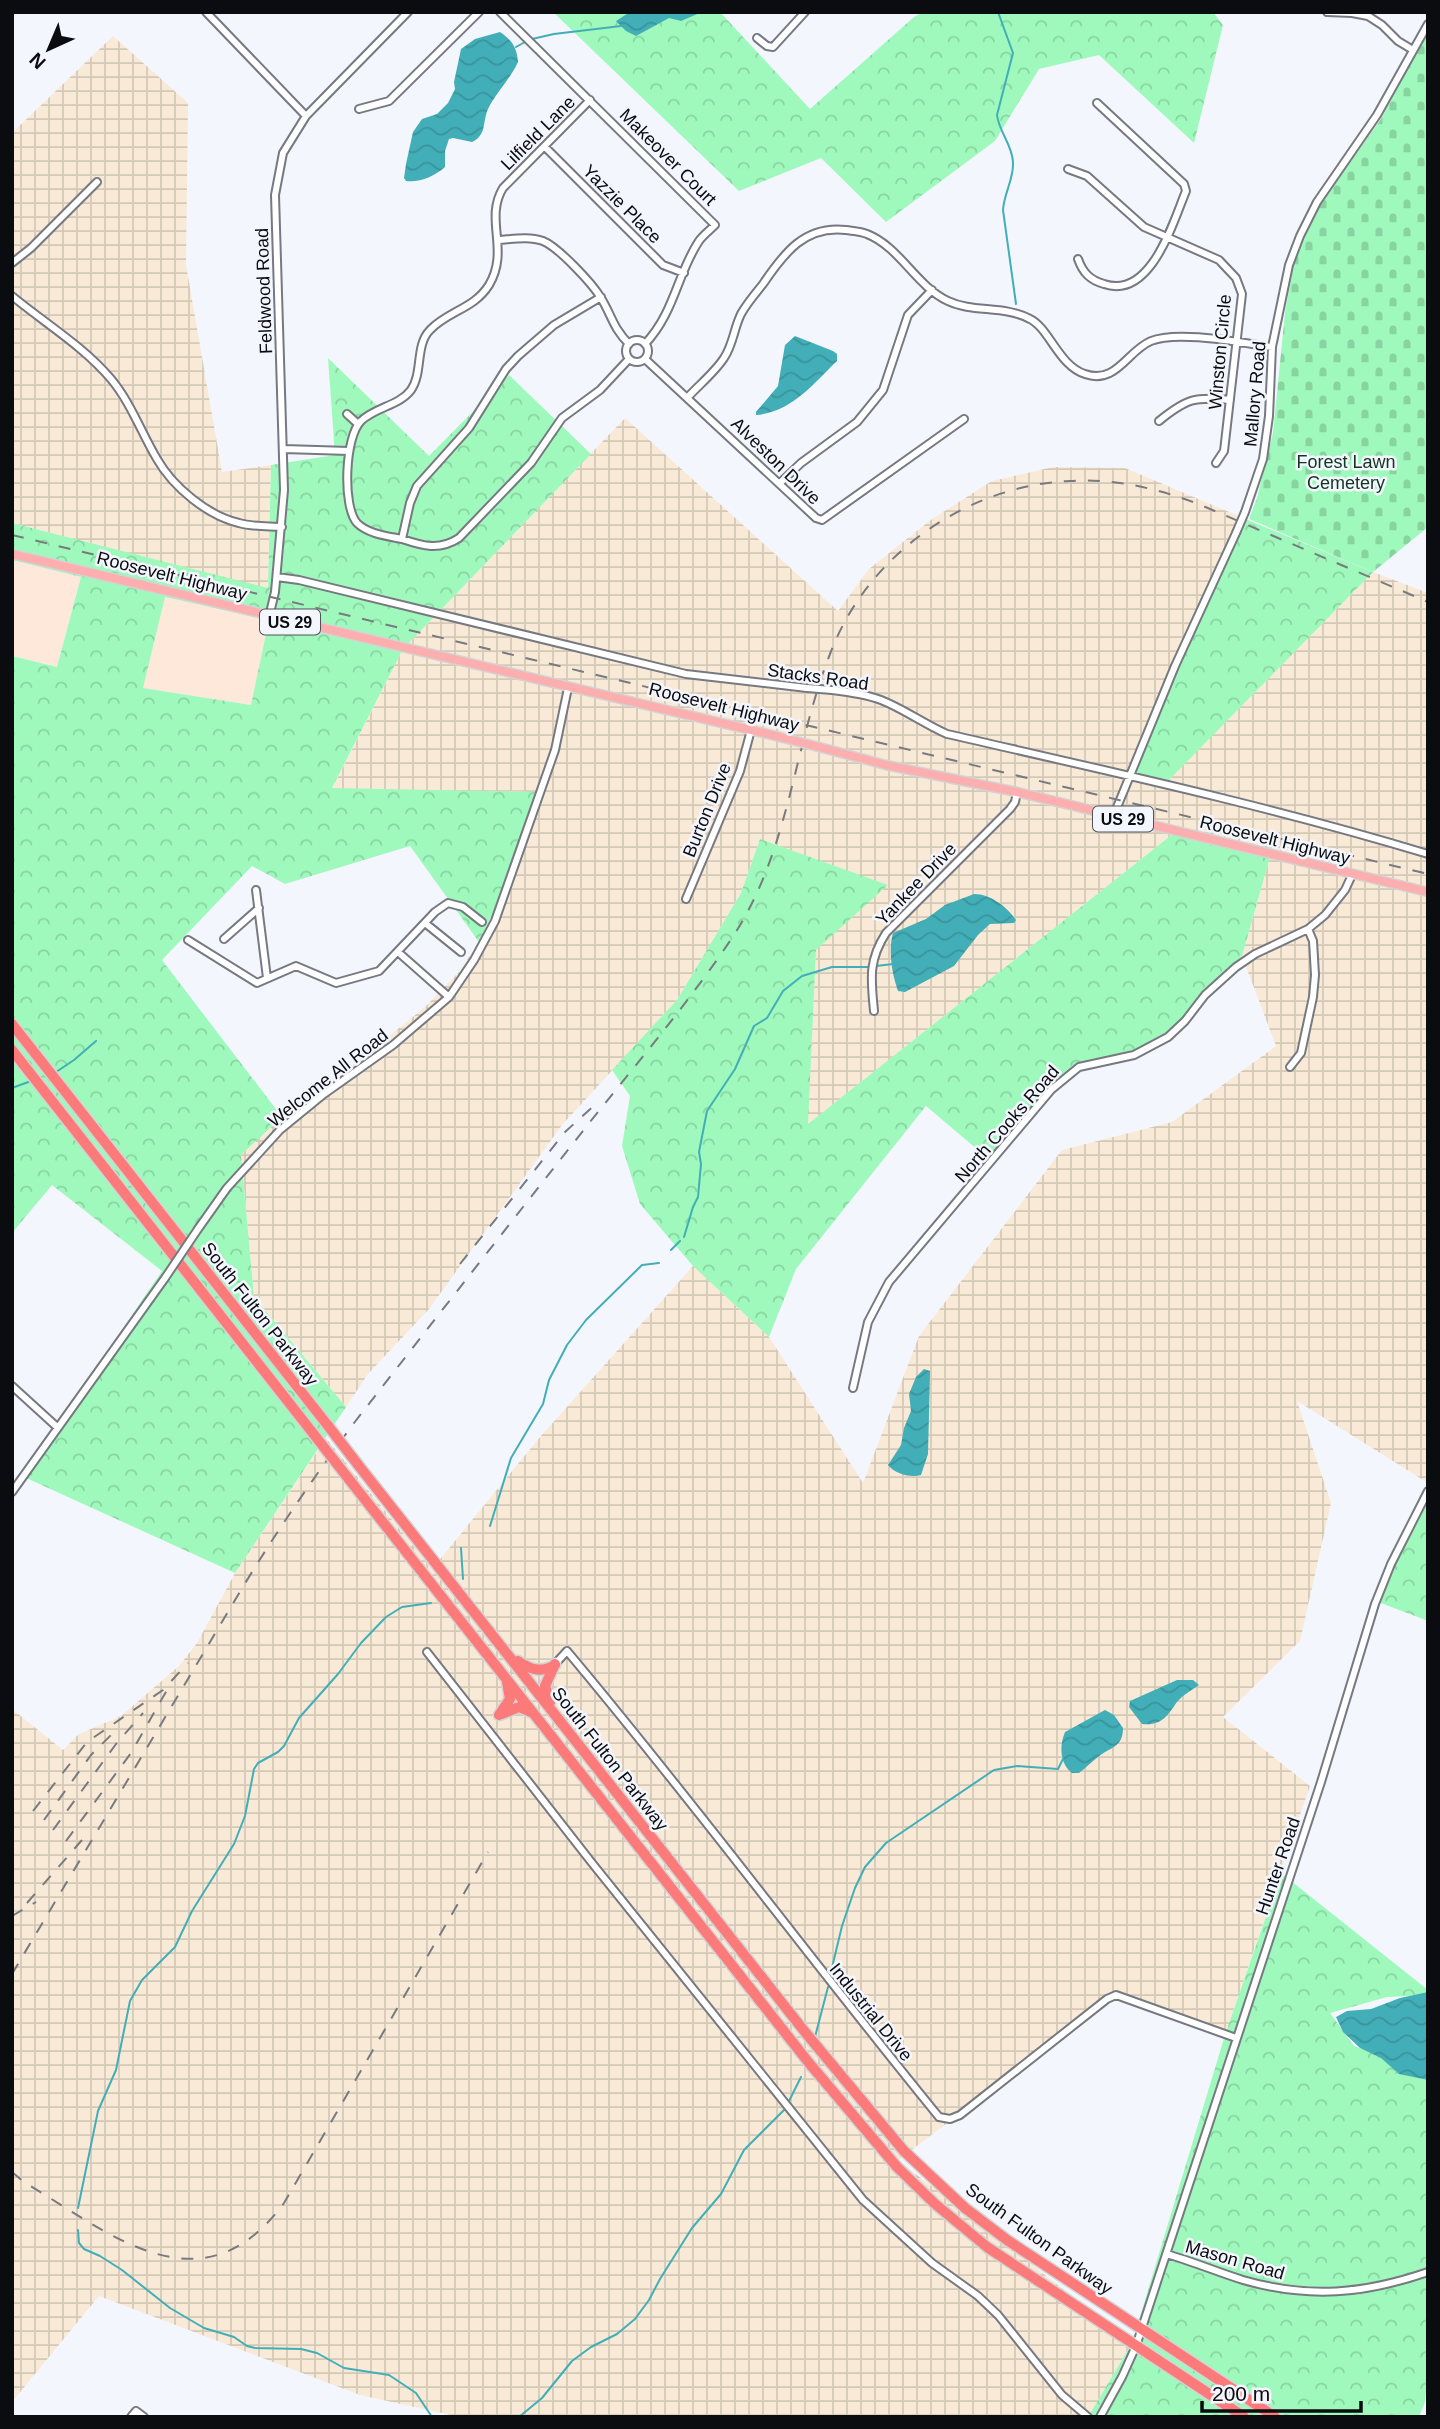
<svg xmlns="http://www.w3.org/2000/svg" width="1440" height="2429" viewBox="0 0 1440 2429" font-family="Arial,sans-serif">
<defs>
<pattern id="industrial-grid" width="8" height="8" patternUnits="userSpaceOnUse" patternTransform="scale(1.75)"><rect width="8" height="8" fill="#f9ead7"/><path d="M0 4h8M4 0v8" fill="none" stroke="#d4c8b7"/></pattern>
<pattern id="forest-crowns" width="20" height="18" patternUnits="userSpaceOnUse" patternTransform="scale(1.75)"><rect width="20" height="18" fill="#9ff9bc"/><path d="M2 6a3 3 0 1 1 6 0M12 15a3 3 0 1 1 6 0" fill="none" stroke="#88d4a0"/></pattern>
<pattern id="cemetery-stones" width="16" height="16" patternUnits="userSpaceOnUse" patternTransform="scale(1.75)"><rect width="16" height="16" fill="#9ff9bc"/><path d="M2 7V4a2 2 0 0 1 4 0v3zM10 15v-3a2 2 0 0 1 4 0v3z" fill="#88d4a0"/></pattern>
<pattern id="water-waves" width="16" height="10" patternUnits="userSpaceOnUse" patternTransform="scale(1.75)"><rect width="16" height="10" fill="#42aeb7"/><path d="M0 5q4-4 8 0t8 0" fill="none" stroke="#39949c"/></pattern>
</defs>
<rect width="100%" height="100%" fill="#f4f6fe"/>
<path fill="#fde8d9" d="M12,560L81,577L57,667L12,656Z
M165,597L270,620L251,705L143,688Z"/>
<path fill="url(#industrial-grid)" d="M113,36L188,103L186,265L222,472L271,465L268,589L12,523V133Z
M625,418L838,611L869,569L932,519L992,481L1053,467L1125,468L1241,517L1162,786L1373,572L1428,593V1483L1297,1401L1331,1503L1300,1641L1223,1717L1310,1786L1225,2035L1113,1999L898,2160L1132,2343L1088,2417H460L360,2395L99,2296L12,2402V1709L63,1750L79,1734L121,1716L179,1666L197,1643L235,1573L326,1438L432,1569L540,1437L693,1266L769,1337L863,1483L919,1336L1062,1150L1172,1122L1276,1046L1242,956L1272,850L1174,833L807,1125L816,950L760,839L741,893L677,1000L562,1125L429,1309L368,1374L346,1407L254,1297L241,1155L282,1117L362,1058L425,1007L458,973L482,938L513,871L535,792L332,789L403,649Z"/>
<path fill="url(#forest-crowns)" fill-rule="evenodd" d="M553,12H720L810,109L914,17L923,12H1213L1223,25L1194,143L1099,55L1039,69L995,141L886,222L821,158L739,191Z
M328,358L429,456L509,375L591,454L403,649L332,788L535,792L513,871L479,942L410,846L285,884L252,866L162,960L282,1117L241,1155L254,1297L346,1407L235,1573L24,1477C71,1409 115,1339 162,1271L52,1185L12,1233V656L57,667L81,577L12,560V523L268,588L271,465L335,455ZM165,597L269,620L251,705L143,688Z
M1241,517L1373,572L1163,786L1127,776Z
M1174,833L1272,850L1242,956L1213,987L1176,1031L1152,1046L1064,1076L991,1161L926,1106L796,1269L769,1337L693,1266L640,1204L622,1146L630,1096L612,1070L677,1000L741,893L760,839L888,885L816,950L808,1124Z
M1428,1492V1621L1373,1600Z
M1281,1873L1428,1990V1995L1387,1997L1330,2013L1354,2046L1385,2057L1396,2072L1428,2074V2371L1425,2402L1419,2417H1088L1132,2343L1225,2035Z"/>
<path fill="url(#cemetery-stones)" d="M1428,32V527L1373,572L1249,519L1257,498L1273,433L1285,313L1294,262L1320,204L1381,119Z"/>
<path fill="url(#water-waves)" d="M630,12H702L681,21L669,18L636,36L626,31L616,21Z
M500,32C512,40 517,48 518,62C511,78 496,93 488,109C482,123 487,135 472,142L453,138L449,139L445,151V167C435,176 419,183 406,181L404,178L406,164L413,132L422,119L437,114L448,103L455,89L454,82L461,49L475,39Z
M795,336L833,351L837,354V361C813,384 792,412 756,415V412L778,386L785,345Z
M974,894C991,894 1007,907 1016,920L1014,923L990,924L978,935L954,966L905,992L898,991C892,974 888,951 893,933L926,919L945,905Z
M924,1369L930,1371V1374L928,1454L921,1475C910,1478 895,1474 888,1465L901,1445L904,1428L911,1411L909,1394L916,1377Z
M1177,1680H1193L1199,1685C1192,1690 1183,1695 1177,1702C1167,1716 1162,1726 1142,1724L1129,1707L1130,1701Z
M1105,1710L1114,1715L1123,1728C1123,1748 1110,1747 1098,1757C1091,1762 1086,1768 1079,1773H1072C1060,1764 1059,1746 1065,1732Z
M1428,1992V2080L1399,2074L1381,2058L1360,2048L1343,2032L1336,2017L1347,2011L1371,2009L1400,1998Z"/>
<g fill="none" stroke-linecap="round" stroke-linejoin="round">
<path stroke="#42aeb7" stroke-width="2" d="M998,12L1013,53L997,115C999,132 1012,144 1013,162C1014,179 1004,193 1003,210L1016,304
M532,39L554,34L621,26
M516,47L525,42
M876,966L893,964
M56,1072L74,1060L96,1041
M12,1088L31,1081
M684,1237L693,1207L698,1197L701,1164L699,1152L707,1111L735,1069L754,1026L767,1018L783,991L802,976L832,967H869
M671,1250L680,1241
M490,1526L511,1458L543,1404L549,1380L567,1345L586,1320L642,1265L659,1263
M461,1548L463,1579
M830,1976L842,1926L855,1888L865,1867L886,1843L994,1770L1017,1766L1058,1769L1063,1759
M815,2037L828,1987
M789,2101L801,2077
M78,2208L98,2111L116,2070L130,2001L142,1980L175,1947L192,1911L234,1844L245,1816L254,1769L258,1763L278,1752L284,1746L299,1718L338,1674L361,1643L386,1617L402,1607L431,1603
M78,2230L79,2243L84,2249L100,2256L122,2270L170,2308L204,2328L234,2337L247,2346L255,2348L301,2349L317,2353L344,2368L389,2375L416,2393L432,2417
M519,2417L542,2398L572,2361L591,2347L617,2334L635,2319L649,2300L660,2279L692,2228L721,2194L744,2150L784,2110"/>
<defs>
<path id="minor" d="M206,12L306,116
M500,12L715,225C710,230 703,235 699,241C677,274 675,312 645,344
M1327,12L1352,13L1368,16L1382,25L1398,41L1413,50
M757,38L767,46L773,47L805,12
M359,109L389,101L479,12
M545,147L663,265L684,273
M1068,169L1087,176L1144,227L1219,260L1236,278L1242,294L1224,451L1216,463
M499,240C513,239 529,236 543,241C558,247 592,283 601,298C612,316 613,328 629,344
M1078,259C1083,273 1090,280 1104,284C1151,300 1173,222 1186,191L1184,184L1097,103
M12,263L31,248L97,182
M12,296C46,324 83,346 111,379C131,403 141,432 157,459C173,487 208,516 239,523C253,527 268,526 282,527
M601,297L554,325L518,356L506,369L469,428L417,486L410,503L402,539C423,546 439,551 459,538L531,463L562,418L600,390L629,359
M626 351a11 11 0 1 1 22 0a11 11 0 1 1-22 0Z
M645,359L816,518L822,520L964,419
M688,397C699,385 715,372 724,358C733,345 734,328 741,314C747,303 756,293 763,284C784,253 805,225 846,230C852,231 860,231 867,234C900,247 916,286 948,301C973,313 1004,305 1030,319C1049,328 1059,366 1085,374C1116,385 1127,351 1151,341C1178,330 1242,343 1272,347
M347,414L358,424
M1159,421C1186,399 1195,396 1230,400
M284,449L349,451
M780,483L801,463L857,422L883,390L908,315L932,290
M1245,512L1263,459L1269,416L1272,347L1289,265L1300,236L1317,202L1377,115L1428,24
M402,539C387,536 368,534 357,523C342,506 345,436 361,421C375,407 399,406 411,390C423,373 415,345 430,330C448,311 474,309 489,285C510,250 484,219 503,188L590,100
M277,577L299,580L686,674L807,688
M269,617L275,592L284,490L275,195L283,153L306,116L408,12
M832,690C849,692 865,694 881,700C904,709 924,724 947,734C1108,771 1270,806 1428,854
M1113,817L1175,666L1236,533
M256,890L267,978
M686,899L740,771L751,730
M425,923L461,952
M224,939L259,908
M188,940L257,983L296,966L336,983L379,971L435,912L448,903L463,907L482,922
M398,952L449,997
M874,1011C871,979 868,961 886,933L1010,809L1015,802L1017,792
M1290,1067L1301,1053L1313,997L1315,975L1313,941L1308,929
M198,1229L227,1188L280,1130L324,1094L393,1045L449,997L474,960L495,921L555,750L568,688
M12,1386L57,1427
M853,1388L868,1322L889,1282L1051,1090L1079,1067L1134,1055L1168,1037L1185,1021L1205,995L1236,967L1255,954L1308,929L1325,915L1345,890L1352,875
M12,1492L165,1278
M427,1652L592,1863L863,2200L932,2263L978,2296L998,2315L1062,2395L1088,2417
M555,1664L567,1651C695,1803 813,1963 939,2117L950,2119L960,2115L1107,1999L1116,1995L1236,2038
M1166,2254C1192,2261 1217,2272 1243,2280C1309,2299 1364,2294 1428,2272
M131,2417L136,2411L144,2417
M1100,2417L1122,2377L1136,2346L1321,1782L1375,1604L1391,1564L1428,1491"/>
<path id="major" d="M12,554L780,737
M819,747L886,765L1017,792L1428,892"/>
<path id="highway" d="M12,1024L329,1427
M12,1050L312,1432
M359,1466L805,2032L904,2151L965,2208L1007,2240L1275,2417
M348,1478L809,2063L897,2167L934,2203L987,2247L1244,2417
M518,1661C531,1670 541,1673 555,1665
M550,1702L545,1686L555,1664
M502,1714L519,1707L533,1713
M499,1715L510,1699L507,1682"/>
</defs>
<use href="#minor" stroke="#767981" stroke-width="10"/>
<use href="#major" stroke="#d3d3d4" stroke-width="11"/>
<use href="#highway" stroke="#d3d3d4" stroke-width="13"/>
<use href="#minor" stroke="#fff" stroke-width="6"/>
<use href="#major" stroke="#fdafaf" stroke-width="8"/>
<use href="#highway" stroke="#fc7a7a" stroke-width="10"/>
<path stroke="#787a7f" stroke-width="2" stroke-dasharray="12 12" stroke-linecap="butt" d="M12,535L1428,874
M460,1264L565,1132L598,1102
M33,1811L87,1742L163,1690L188,1663
M44,1820L91,1755L117,1729
M53,1830L116,1744L143,1713
M66,1841L131,1753L167,1690
M27,1903L82,1840
M12,1916L36,1902
M12,1974L241,1590C276,1532 314,1477 354,1423C432,1323 511,1222 590,1122C638,1062 689,1002 732,938C791,849 793,745 832,649C870,553 967,486 1069,481C1113,478 1155,488 1196,503L1428,602
M12,2172L24,2182C111,2234 202,2314 284,2203L488,1852"/>
<defs>
<path id="minor-bridge" d="M1236,533L1245,512
M807,688L832,690
M165,1278L198,1229"/>
<path id="major-bridge" d="M780,737L819,747"/>
<path id="highway-bridge" d="M329,1427L359,1466
M312,1432L348,1478"/>
</defs>
<use href="#minor-bridge" stroke="#767981" stroke-width="10" stroke-linecap="butt"/>
<use href="#major-bridge" stroke="#d3d3d4" stroke-width="11" stroke-linecap="butt"/>
<use href="#highway-bridge" stroke="#d3d3d4" stroke-width="13" stroke-linecap="butt"/>
<use href="#minor-bridge" stroke="#fff" stroke-width="6"/>
<use href="#major-bridge" stroke="#fdafaf" stroke-width="8"/>
<use href="#highway-bridge" stroke="#fc7a7a" stroke-width="10"/>
</g>
<g text-anchor="middle" dominant-baseline="central" stroke-width="5" stroke-linejoin="round" paint-order="stroke">
<g fill="#f4f6fe" stroke="#515257" stroke-width="2">
<rect x="260" y="609.5" width="60" height="25" rx="5"/>
<rect x="1093" y="806.5" width="60" height="25" rx="5"/>
</g>
<g font-size="16" font-weight="bold" fill="#0b0c0f">
<text x="290" y="622">US 29</text>
<text x="1123" y="819">US 29</text>
</g>
<g font-size="18" fill="#0b0c0f" stroke="#f4f6fe">
<text transform="translate(538 133) rotate(-45)">Lilfield Lane</text>
<text transform="translate(668 157) rotate(45)">Makeover Court</text>
<text transform="translate(622 204) rotate(45)">Yazzie Place</text>
<text transform="translate(264 291) rotate(-92)">Feldwood Road</text>
<text transform="translate(1220 352) rotate(-85)">Winston Circle</text>
<text transform="translate(1255 394) rotate(-85)">Mallory Road</text>
<text transform="translate(776 461) rotate(44)">Alveston Drive</text>
<text transform="translate(172 576) rotate(14)">Roosevelt Highway</text>
<text transform="translate(818 677) rotate(8)">Stacks Road</text>
<text transform="translate(724 707) rotate(14)">Roosevelt Highway</text>
<text transform="translate(707 810) rotate(-68)">Burton Drive</text>
<text transform="translate(1275 840) rotate(14)">Roosevelt Highway</text>
<text transform="translate(916 884) rotate(-46)">Yankee Drive</text>
<text transform="translate(328 1078) rotate(-38)">Welcome All Road</text>
<text transform="translate(1007 1124) rotate(-49)">North Cooks Road</text>
<text transform="translate(260 1314) rotate(52)">South Fulton Parkway</text>
<text transform="translate(610 1759) rotate(52)">South Fulton Parkway</text>
<text transform="translate(1278 1866) rotate(-71)">Hunter Road</text>
<text transform="translate(871 2012) rotate(51)">Industrial Drive</text>
<text transform="translate(1039 2239) rotate(36)">South Fulton Parkway</text>
<text transform="translate(1235 2260) rotate(16)">Mason Road</text>
</g>
<g font-size="18" fill="#10361f" stroke="#f4f6fe">
<text x="1346" y="462">Forest Lawn<tspan x="1346" dy="21">Cemetery</tspan></text>
</g>
</g>
<rect width="1440" height="2429" fill="none" stroke="#0b0c0f" stroke-width="28"/>
<g transform="translate(49 49) rotate(224)" stroke="#f4f6fe" stroke-width="5" paint-order="stroke">
<path d="M0-5L12 26L0 18L-12 26Z" fill="#0b0c0f"/>
<text y="-10" font-size="19" font-weight="bold" text-anchor="middle" fill="#0b0c0f">N</text>
</g>
<path d="M1202 2401v10h159v-10" fill="none" stroke="#0b0c0f" stroke-width="3.5"/>
<text x="1212" y="2401" font-size="21" fill="#0b0c0f" stroke="#f4f6fe" stroke-width="5" paint-order="stroke">200 m</text>
</svg>
